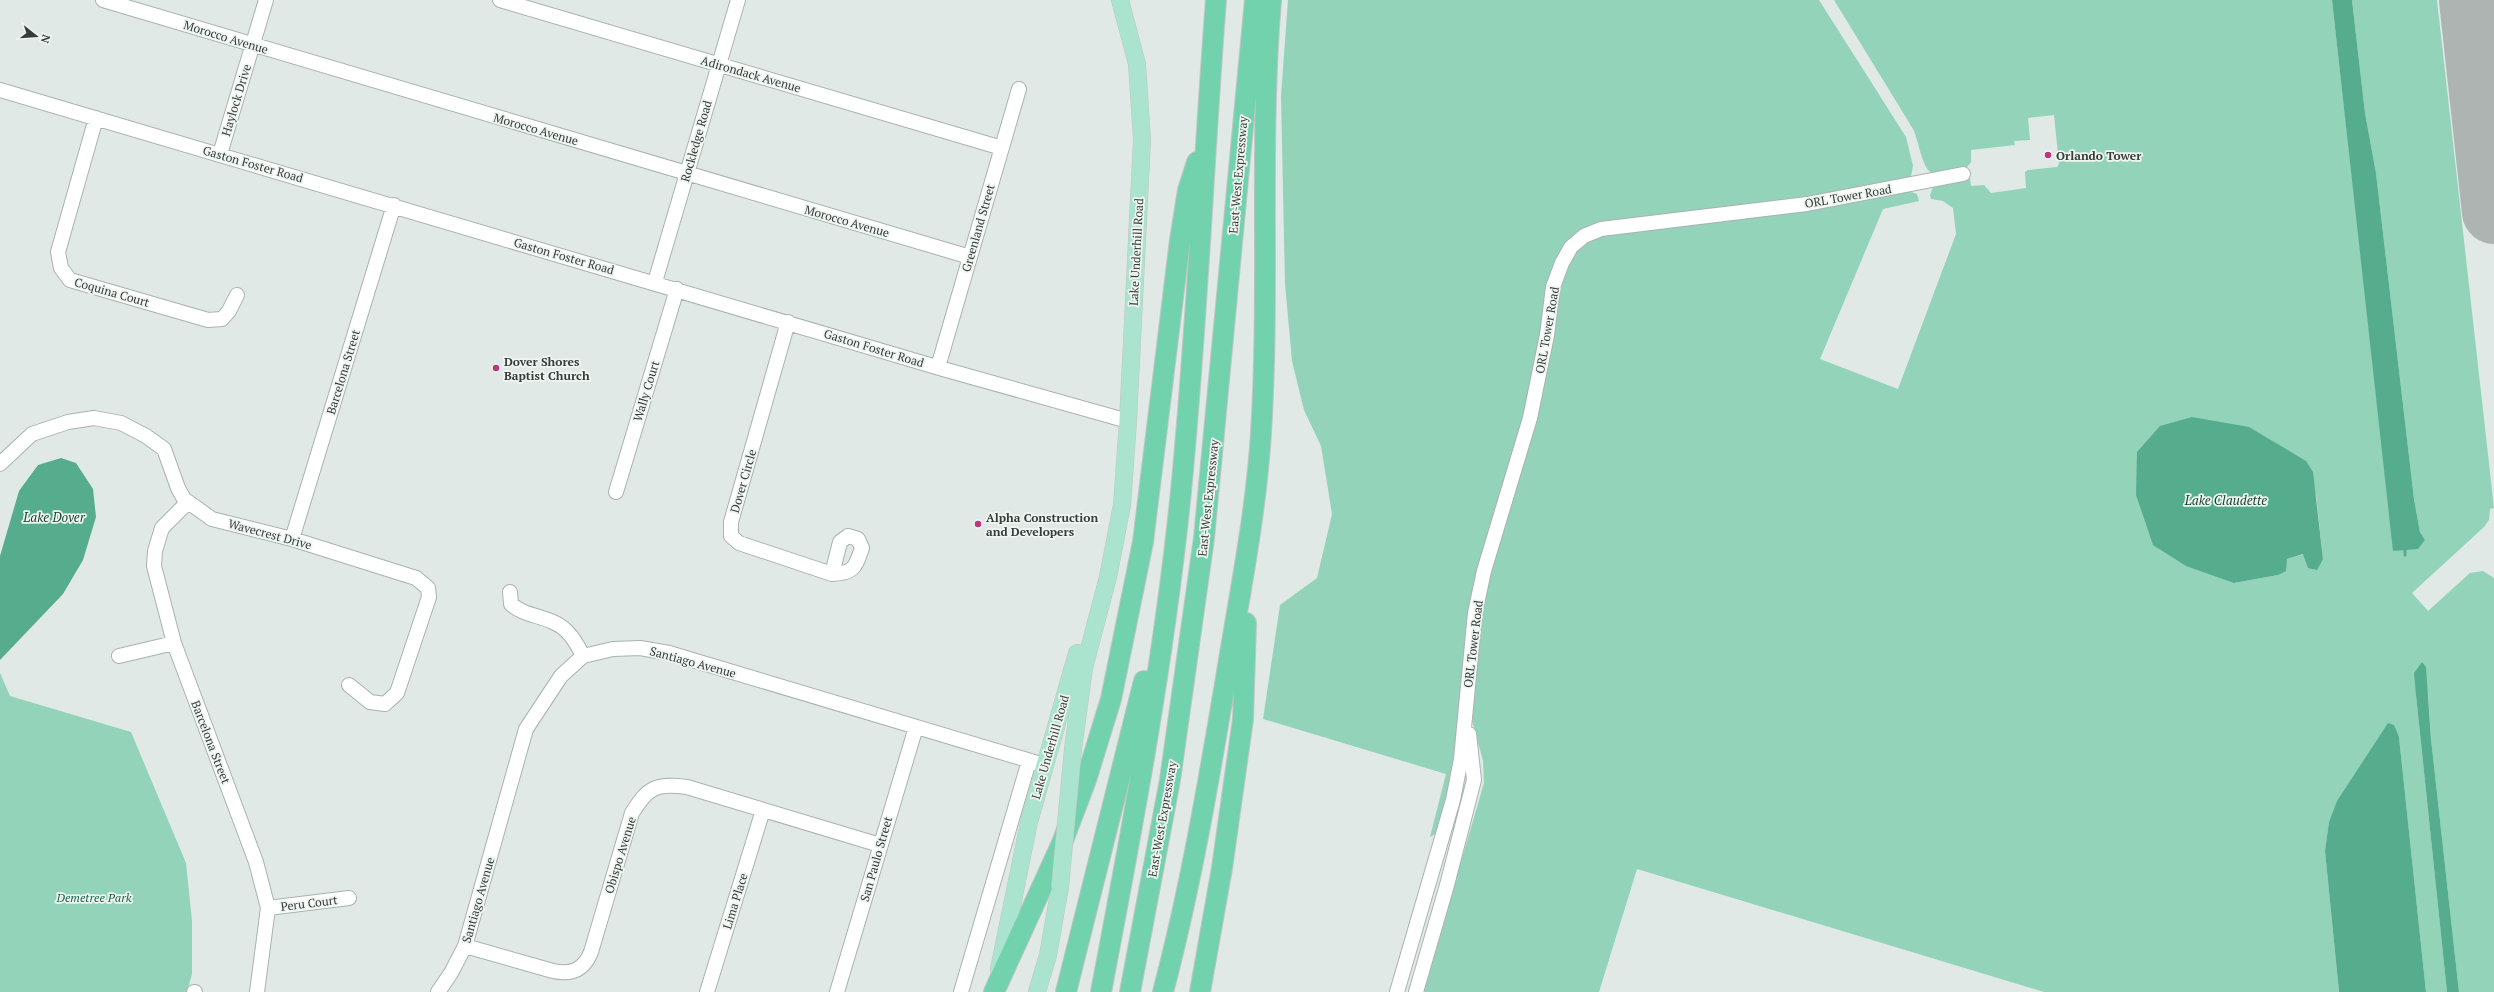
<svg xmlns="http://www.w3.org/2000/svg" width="2494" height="992" viewBox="0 0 2494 992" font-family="'PT Serif',serif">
<rect width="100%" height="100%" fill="#e0e9e5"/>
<path fill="#93d3b9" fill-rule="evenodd" d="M1288,0H1819L1906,137L1913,166L1911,176L1908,179L1570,242L1532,390L1503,487L1455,771L1437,833L1430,837L1446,774L1263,719L1280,605L1317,578L1332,514L1321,446L1304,410L1292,361L1285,284L1281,96Z
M1834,0H2332L2394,551L2425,540L2420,532L2414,499L2376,173L2365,113L2352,0H2437L2494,508L2490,509L2489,520L2484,527L2412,593L2428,611L2470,573L2483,571L2494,578V992H2459L2431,739L2428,692L2416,695L2447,992H2426L2399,737L2329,822L2325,851L2339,992H2044L1637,869L1599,992H1423L1484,783L1483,761L1471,716L1481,612L1559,286C1569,260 1571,252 1595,237L1905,190L1917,194L1919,201L1883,209L1820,359L1898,389L1956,234L1953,208L1943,201L1931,199L1930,195L1933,187L1970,178L1971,186L1984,185L1991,193L2026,188L2025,172L2028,170L2057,167L2059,164L2054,115L2028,118L2030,140L2014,141L2015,145L1971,150V162L1967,167C1958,169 1943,175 1933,173C1922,171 1919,140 1913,129ZM2316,494L2323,559L2304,554L2287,559L2278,575L2234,583Z
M0,673L10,696L131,732L186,863L192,921V974L187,992H0Z"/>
<path fill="#56ad8d" d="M2332,0H2352L2365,113L2376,173L2414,499L2420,532L2425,540L2418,549L2393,551Z
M2192,417L2249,427L2306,461L2313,472L2323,559L2317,570L2308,568L2303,554L2287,559L2286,571L2278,575L2234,583L2186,566L2153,545L2136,495L2137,452L2160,426Z
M61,458L76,463L93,489L96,517L83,560L63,594L0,660V556L19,491L38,465Z
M2422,662L2426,667L2431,739L2459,992H2447L2416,695L2414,673Z
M2388,723L2394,725L2399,737L2426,992H2339L2325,851L2329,822L2337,801Z"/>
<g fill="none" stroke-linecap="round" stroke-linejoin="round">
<path stroke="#56ad8d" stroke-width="3" d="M2405,547V555"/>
<path stroke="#adb4b1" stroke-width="64" d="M2471,0L2494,212"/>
<defs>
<path id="minor" d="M103,0L970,257
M500,0L1002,148
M0,90L943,369L1128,421
M96,118L58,252L61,268L70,280L208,320L222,319L229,311L237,295
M220,154L266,0
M655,282L738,0
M788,322L731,522V536L739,543L832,574C854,573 855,568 862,548L858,539L848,536L840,542L832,574
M938,367L1019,89
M0,464L32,434L68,422L94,418L121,423L146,436L164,449L178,488L184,499L212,519L292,539L416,578L428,588L429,597L397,693L385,704L370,702L349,685
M616,492L677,289
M188,502L162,528L155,551L154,566L174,643L256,862L268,908L257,992
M292,539L394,205
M510,592L511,604C523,615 538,615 553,622C568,628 576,642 583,656
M119,656L174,643
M268,908L349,898
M465,946L553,971C571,975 584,970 591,952L632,813C648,787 656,783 687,787L880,845
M194,992H195
M438,992L451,973L465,946L526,729L561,676L583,656L613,649L640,648L669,653L1044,765
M707,992L763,810
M837,992L916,727
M961,992L1029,761
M1397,992L1453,800L1461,759L1475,613L1484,571L1530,418L1547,335L1553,287L1562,263L1571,247L1584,236L1601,229L1807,204L1963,174
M1416,992L1447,885L1474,780L1469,734"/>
<path id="major" d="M1073,749L1084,668L1108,577L1122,505L1128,421L1142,140L1137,64L1120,0
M999,969L1029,822L1077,653
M1037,992L1048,955L1060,887"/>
<path id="highway" d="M994,992L1062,843L1086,780L1111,699L1143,542L1180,240L1188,190L1197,162
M1066,992L1144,681
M1101,992C1132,829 1163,666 1180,501C1197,334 1203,167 1216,0
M1130,992L1170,780L1204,538L1255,0
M1163,992C1191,886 1209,779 1227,672C1240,592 1256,513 1261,433C1270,289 1259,144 1271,0
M1200,992L1222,868L1243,719L1246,623"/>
</defs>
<use href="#minor" stroke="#aab2af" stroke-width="16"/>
<use href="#major" stroke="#c3c4c4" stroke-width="18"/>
<use href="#highway" stroke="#c3c4c4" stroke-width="22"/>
<use href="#minor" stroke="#fff" stroke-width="14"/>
<use href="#major" stroke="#aae4ce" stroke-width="17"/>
<use href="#highway" stroke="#72d2ae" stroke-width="20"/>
<defs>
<path id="major-bridge" d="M1060,887L1073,749"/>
</defs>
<use href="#major-bridge" stroke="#c3c4c4" stroke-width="18" stroke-linecap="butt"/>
<use href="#major-bridge" stroke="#aae4ce" stroke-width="17"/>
</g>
<g fill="#b83781" stroke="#eef6f2" stroke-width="1.5">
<circle cx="2048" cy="155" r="4"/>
<circle cx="496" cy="368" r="4"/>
<circle cx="978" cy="524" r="4"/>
</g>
<g text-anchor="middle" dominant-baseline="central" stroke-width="3.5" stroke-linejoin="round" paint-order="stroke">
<g font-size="12" fill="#383b3a" stroke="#eef6f2">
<text transform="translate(226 37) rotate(17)">Morocco Avenue</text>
<text transform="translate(751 74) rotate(16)">Adirondack Avenue</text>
<text transform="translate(236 100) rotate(-73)">Haylock Drive</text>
<text transform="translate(536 129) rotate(16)">Morocco Avenue</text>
<text transform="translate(696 141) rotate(-74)">Rockledge Road</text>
<text transform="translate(253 164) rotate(16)">Gaston Foster Road</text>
<text transform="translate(1238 175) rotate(-85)">East-West Expressway</text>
<text transform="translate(1848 196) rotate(-10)">ORL Tower Road</text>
<text transform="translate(847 221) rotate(16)">Morocco Avenue</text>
<text transform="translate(978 228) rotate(-74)">Greenland Street</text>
<text transform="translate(1136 252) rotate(-87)">Lake Underhill Road</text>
<text transform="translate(564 256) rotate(16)">Gaston Foster Road</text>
<text transform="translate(112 292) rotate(16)">Coquina Court</text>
<text transform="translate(1547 330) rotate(-80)">ORL Tower Road</text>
<text transform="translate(874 348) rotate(17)">Gaston Foster Road</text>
<text transform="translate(343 372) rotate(-73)">Barcelona Street</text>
<text transform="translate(646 391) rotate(-73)">Wally Court</text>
<text transform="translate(743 481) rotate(-74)">Dover Circle</text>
<text transform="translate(1208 498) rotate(-84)">East-West Expressway</text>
<text transform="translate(270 534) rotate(15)">Wavecrest Drive</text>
<text transform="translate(1473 644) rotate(-83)">ORL Tower Road</text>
<text transform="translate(693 662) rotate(15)">Santiago Avenue</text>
<text transform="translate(211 742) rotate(69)">Barcelona Street</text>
<text transform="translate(1050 747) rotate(-74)">Lake Underhill Road</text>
<text transform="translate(1162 819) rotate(-80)">East-West Expressway</text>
<text transform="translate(620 855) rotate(-73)">Obispo Avenue</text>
<text transform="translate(876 859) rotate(-74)">San Paulo Street</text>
<text transform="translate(478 900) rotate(-74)">Santiago Avenue</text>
<text transform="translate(735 901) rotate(-73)">Lima Place</text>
<text transform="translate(309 903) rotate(-7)">Peru Court</text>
</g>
<g font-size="12" font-weight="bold" fill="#383b3a" stroke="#eef6f2" text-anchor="start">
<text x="2056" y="155">Orlando Tower</text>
<text x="504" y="361">Dover Shores<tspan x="504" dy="14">Baptist Church</tspan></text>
<text x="986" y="517">Alpha Construction<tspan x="986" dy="14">and Developers</tspan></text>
</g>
<g font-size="12" font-style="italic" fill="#1e614b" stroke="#eef6f2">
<text x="94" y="897">Demetree Park</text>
</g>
<g font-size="13" font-style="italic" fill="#163d30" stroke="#eef6f2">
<text x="2226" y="500">Lake Claudette</text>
<text x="54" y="517">Lake Dover</text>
</g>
</g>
<g transform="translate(36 36) rotate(107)" stroke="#eef6f2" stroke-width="3" paint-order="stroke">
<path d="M0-3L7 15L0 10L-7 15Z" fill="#383b3a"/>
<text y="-6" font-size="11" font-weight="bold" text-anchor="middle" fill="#383b3a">N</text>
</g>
</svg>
